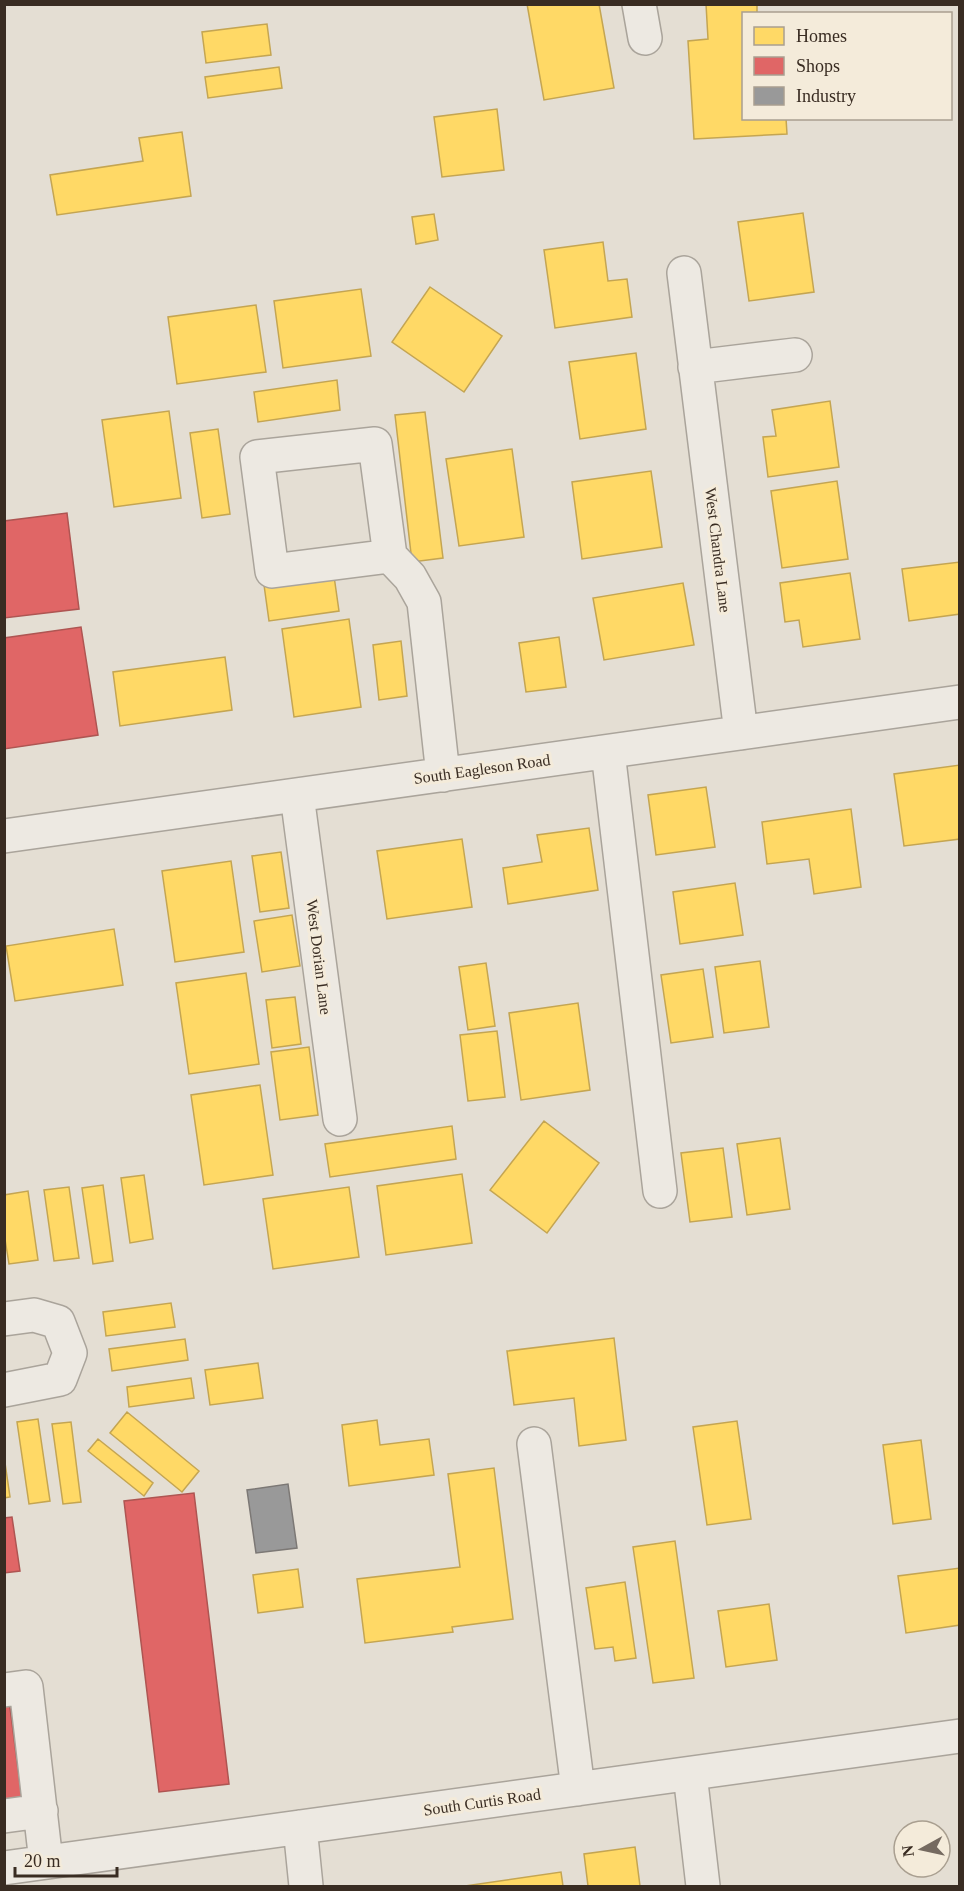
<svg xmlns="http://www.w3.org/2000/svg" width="964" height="1891" viewBox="0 0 964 1891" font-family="Georgia,serif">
<rect width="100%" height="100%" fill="#e4ded3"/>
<path fill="#ffd966" stroke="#c4a552" stroke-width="1.5" d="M527,4H599L614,88L544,100Z
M706,4H757V14H744V118H786L787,134L694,139L688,41L708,39Z
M267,24L271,55L206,63L202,32Z
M279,67L282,88L208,98L205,77Z
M497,109L504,170L442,177L434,117Z
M182,132L191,196L57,215L50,175L143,161L139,138Z
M803,213L814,292L749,301L738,222Z
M434,214L438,240L416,244L412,217Z
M603,242L608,281L627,279L632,317L555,328L544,250Z
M430,287L502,336L464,392L392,342Z
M361,289L371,356L283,368L274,301Z
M256,305L266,372L177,384L168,317Z
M636,353L646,429L580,439L569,362Z
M337,380L340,410L258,422L254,392Z
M830,401L839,467L768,477L763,437L776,436L772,410Z
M169,411L181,498L114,507L102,420Z
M425,412L443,558L412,562L395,415Z
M218,429L230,514L202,518L190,433Z
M512,449L524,537L459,546L446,459Z
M651,471L662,547L582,559L572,482Z
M837,481L848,559L782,568L771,491Z
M960,562V614L909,621L902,569Z
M850,573L860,639L803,647L799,620L785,622L780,583Z
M334,576L339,611L269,621L264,585Z
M683,583L694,645L604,660L593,598Z
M349,619L361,707L294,717L282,629Z
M559,637L566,687L526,692L519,643Z
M401,641L407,696L379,700L373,645Z
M225,657L232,710L120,726L113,672Z
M960,765V839L904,846L894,774Z
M706,787L715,847L656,855L648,795Z
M851,809L861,887L814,894L809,859L767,864L762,822Z
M589,828L598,890L508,904L503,868L542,862L537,835Z
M462,839L472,907L387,919L377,851Z
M281,852L289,908L260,912L252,856Z
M231,861L244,952L175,962L162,871Z
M735,883L743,935L680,944L673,892Z
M292,915L300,966L262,972L254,921Z
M114,929L123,985L15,1001L6,946Z
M760,961L769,1027L724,1033L715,967Z
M486,963L495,1026L468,1030L459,967Z
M703,969L713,1037L671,1043L661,975Z
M246,973L259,1064L189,1074L176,983Z
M295,997L301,1044L272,1048L266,1000Z
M578,1003L590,1090L521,1100L509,1013Z
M497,1031L505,1097L468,1101L460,1035Z
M309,1047L318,1115L280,1120L271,1052Z
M260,1085L273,1175L204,1185L191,1095Z
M544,1121L599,1163L547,1233L490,1190Z
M452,1126L456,1159L330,1177L325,1144Z
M780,1138L790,1209L747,1215L737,1144Z
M723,1148L732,1217L690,1222L681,1153Z
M462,1174L472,1243L386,1255L377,1186Z
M144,1175L153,1239L130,1243L121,1178Z
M103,1185L113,1261L93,1264L82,1188Z
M69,1187L79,1258L54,1261L44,1190Z
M349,1187L359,1257L273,1269L263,1199Z
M28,1191L38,1260L9,1264L4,1233V1195Z
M171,1303L175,1327L106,1336L103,1312Z
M614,1338L626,1440L579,1446L574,1398L514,1405L507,1351Z
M185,1339L188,1360L112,1371L109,1349Z
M258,1363L263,1398L210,1405L205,1370Z
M191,1378L194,1398L129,1407L127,1387Z
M127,1412L199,1471L182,1492L110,1433Z
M38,1419L50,1501L29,1504L17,1422Z
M377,1420L380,1445L429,1439L434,1475L349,1486L342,1425Z
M737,1421L751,1519L707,1525L693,1427Z
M71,1422L81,1502L63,1504L52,1424Z
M98,1439L153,1483L144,1496L88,1451Z
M921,1440L931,1519L893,1524L883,1445Z
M4,1456L10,1497L4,1498Z
M494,1468L513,1619L452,1627L453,1632L365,1643L357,1579L460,1567L448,1474Z
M675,1541L694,1678L653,1683L633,1547Z
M960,1568V1625L906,1633L898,1576Z
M298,1569L303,1607L258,1613L253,1575Z
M625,1582L636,1658L615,1661L613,1647L595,1649L586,1588Z
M769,1604L777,1660L726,1667L718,1611Z
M635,1847L640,1886H588L584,1854Z
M561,1872L563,1886H465Z"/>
<path fill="#e06666" stroke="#ae5552" stroke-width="1.5" d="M67,513L79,609L4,618V521Z
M81,627L98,735L4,749V638Z
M194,1493L229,1784L159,1792L124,1501Z
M12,1517L20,1571L4,1573V1518Z
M9,1700L22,1800L4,1803V1701Z"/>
<path fill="#999" stroke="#7c7875" stroke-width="1.5" d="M288,1484L297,1548L256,1553L247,1490Z"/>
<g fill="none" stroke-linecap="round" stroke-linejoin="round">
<defs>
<path id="minor" d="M639,4L645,38
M684,273L741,733
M695,367L795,355
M390,556L375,444L257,457L272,571L390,556L410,577L424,602L443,775
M608,752L660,1191
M297,795L340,1119
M4,836L960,702
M4,1319L34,1315L58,1322L70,1353L60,1379L4,1390
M534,1444L578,1789
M4,1690L26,1687L46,1862
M690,1774L703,1886
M4,1816L41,1811
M300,1827L306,1886
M4,1868L960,1736"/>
</defs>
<use href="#minor" stroke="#aaa49b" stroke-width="36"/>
<use href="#minor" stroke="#ede9e2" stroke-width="33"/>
</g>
<g text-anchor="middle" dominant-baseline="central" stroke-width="6" stroke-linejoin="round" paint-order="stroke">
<g font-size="16" fill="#392c22" stroke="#f4ebda">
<text transform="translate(718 550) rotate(83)">West Chandra Lane</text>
<text transform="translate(482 769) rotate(-8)">South Eagleson Road</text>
<text transform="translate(319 957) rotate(83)">West Dorian Lane</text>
<text transform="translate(482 1802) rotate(-8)">South Curtis Road</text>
</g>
</g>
<rect width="964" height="1891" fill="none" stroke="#392c22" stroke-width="12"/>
<rect x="742" y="12" width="210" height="108" fill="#f4ebda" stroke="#a99f90" stroke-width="1.5"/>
<rect x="754" y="27" width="30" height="18" fill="#ffd966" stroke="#a99f90" stroke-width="1.5"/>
<text x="796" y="42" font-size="18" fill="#392c22">Homes</text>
<rect x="754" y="57" width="30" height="18" fill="#e06666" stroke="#a99f90" stroke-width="1.5"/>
<text x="796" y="72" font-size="18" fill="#392c22">Shops</text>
<rect x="754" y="87" width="30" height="18" fill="#999999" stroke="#a99f90" stroke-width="1.5"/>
<text x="796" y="102" font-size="18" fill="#392c22">Industry</text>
<g transform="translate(922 1849) rotate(262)"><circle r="28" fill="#f4ebda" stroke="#a99f90" stroke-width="1.5"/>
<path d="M0-4.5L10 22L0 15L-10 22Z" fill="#756a60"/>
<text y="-9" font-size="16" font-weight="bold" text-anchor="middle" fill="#392c22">N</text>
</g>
<path d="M15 1867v9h102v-9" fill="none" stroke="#392c22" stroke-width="3"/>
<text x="24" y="1867" font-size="18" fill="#392c22" stroke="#f4ebda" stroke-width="4.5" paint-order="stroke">20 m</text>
</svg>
